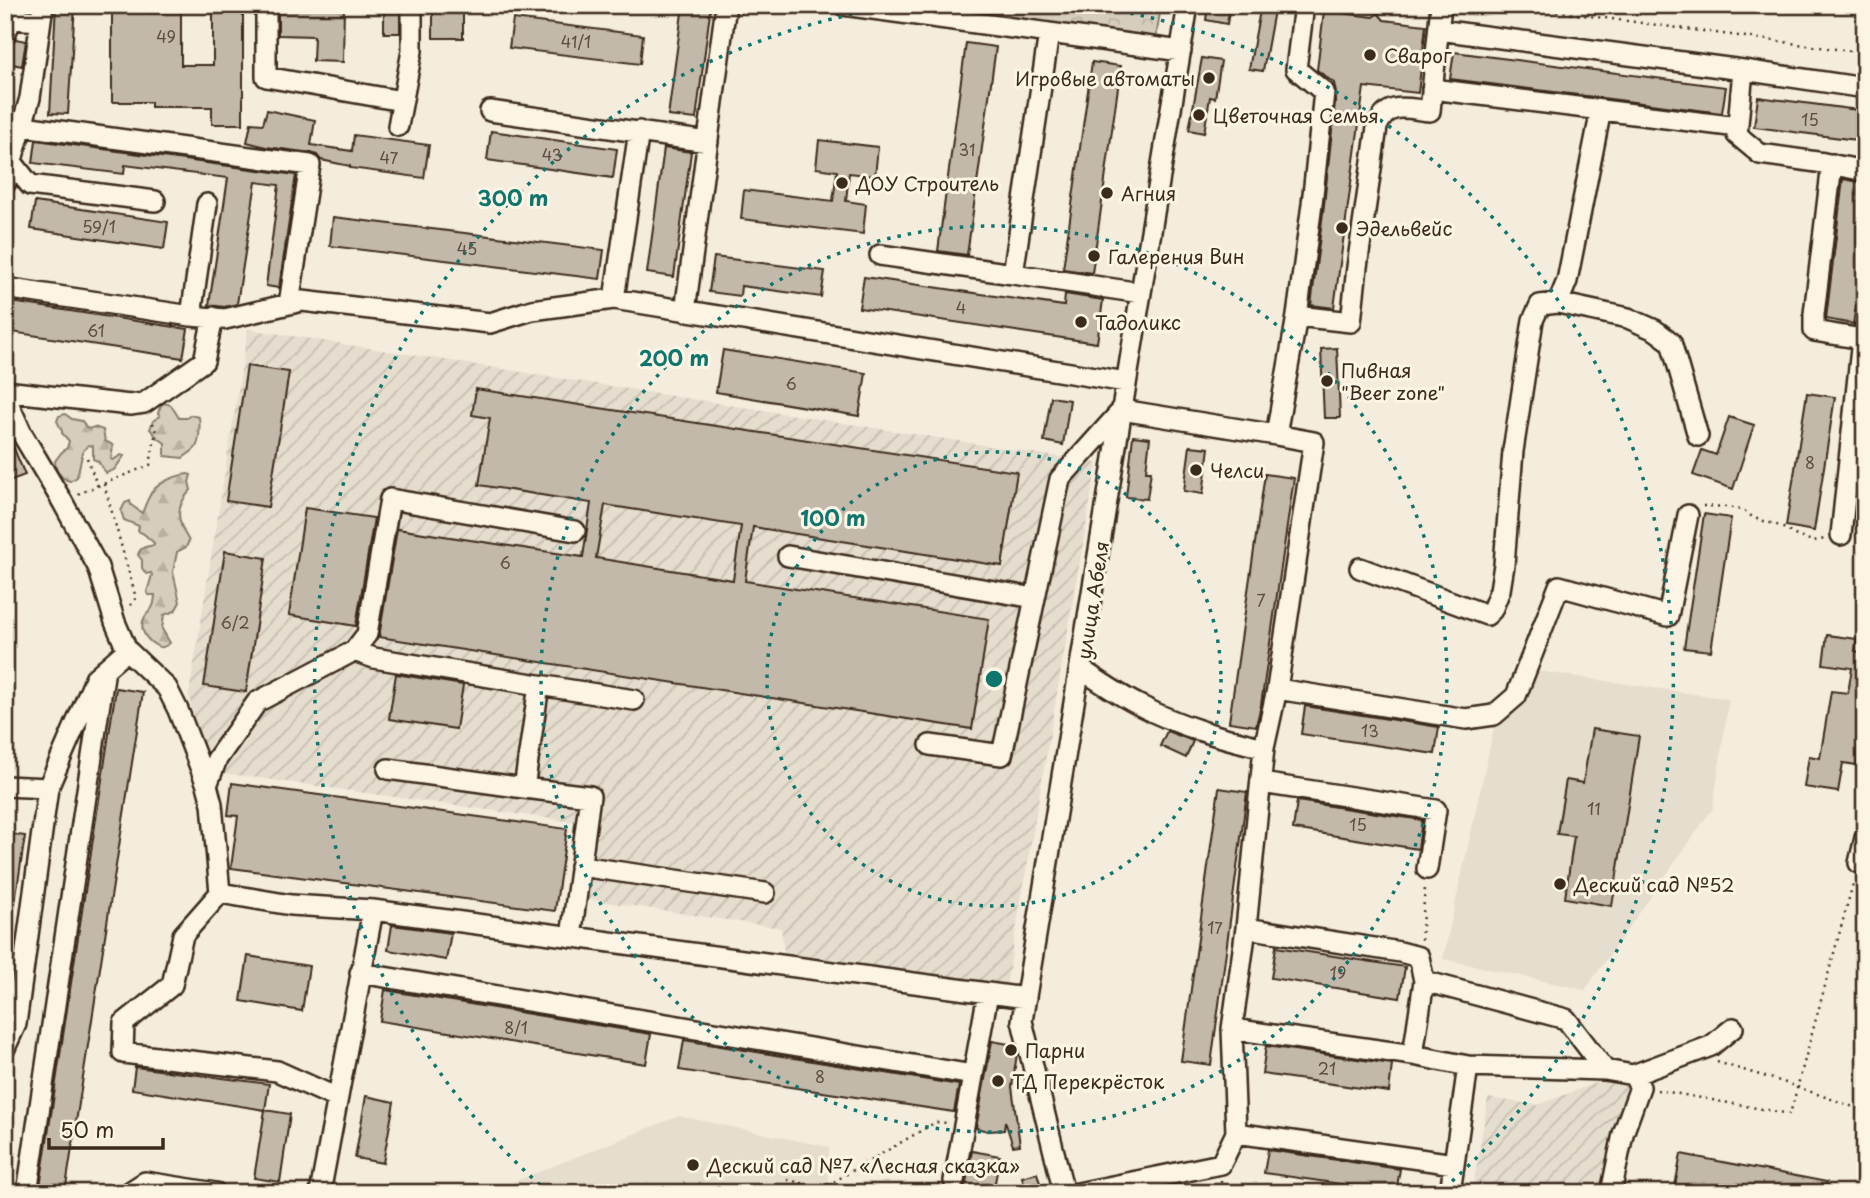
<svg xmlns="http://www.w3.org/2000/svg" width="1870" height="1198" viewBox="0 0 1870 1198" font-family="'Playpen Sans',sans-serif">
<defs>
<pattern id="industrial-furrows" width="10" height="10" patternUnits="userSpaceOnUse" patternTransform="scale(1.75)"><rect width="10" height="10" fill="#e5ddce"/><path d="M-1 1l2-2M0 10L10 0M9 11l2-2" fill="none" stroke="#c5beb0"/></pattern>
<pattern id="forest-firs" width="22" height="20" patternUnits="userSpaceOnUse" patternTransform="scale(1.75)"><rect width="22" height="20" fill="#d6cdbd"/><path d="M5 1l3.5 6h-7zM16 11l3.5 6h-7z" fill="#b9b0a2"/></pattern>
<pattern id="park-crowns" width="20" height="18" patternUnits="userSpaceOnUse" patternTransform="scale(1.75)"><rect width="20" height="18" fill="#d6cdbd"/><path d="M2 6a3 3 0 1 1 6 0M12 15a3 3 0 1 1 6 0" fill="none" stroke="#b9b0a2"/></pattern>
</defs>
<rect width="100%" height="100%" fill="#f4eddd"/>
<filter id="ink" filterUnits="userSpaceOnUse"><feTurbulence type="fractalNoise" baseFrequency=".0143" numOctaves="2"/><feDisplacementMap in="SourceGraphic" scale="14" xChannelSelector="R" yChannelSelector="G"/><feConvolveMatrix kernelMatrix="1 2 1 2 8 2 1 2 1" color-interpolation-filters="sRGB"/></filter>
<g filter="url(#ink)">
<path fill="#e5ddce" d="M1538,671L1729,699L1713,808L1585,990L1443,959L1495,723L1520,710Z
M679,1116L829,1147L828,1193H512L513,1182Z"/>
<path fill="url(#industrial-furrows)" d="M248,329L1097,463L1006,987L785,958L781,928L566,896L574,822L201,770L189,694Z
M1606,1079H1626L1640,1096L1608,1193H1472L1488,1098L1538,1105Z"/>
<path fill="url(#forest-firs)" stroke="#887c6e" stroke-width="2" d="M164,403L171,405L179,418H187L190,415L199,417C200,425 200,440 196,447C193,452 187,454 183,458L165,456V443L158,438L150,429L153,421L160,416L158,413L161,405Z
M65,414L72,419L82,421L86,427L89,429L94,427L103,430L105,441L113,445L111,459L113,460L121,455L124,456L114,470L106,473L98,461L93,459V446L88,445L83,451L77,477L70,481C61,479 55,470 55,461L61,453L67,448L69,441L62,433V431L57,421L59,416Z
M188,474L191,475L189,482L191,490C174,507 177,522 189,541L186,547L177,552L173,572L180,602L175,611L164,615L162,629L170,643C164,647 161,649 155,645C144,638 138,627 146,615C148,612 151,611 153,606C154,604 155,597 155,595H149L147,592L152,575L151,573L146,574L142,568V560L138,555C140,546 147,547 154,545V543L144,534L138,531L139,526L124,520L121,511L125,503L130,501L131,505L142,513C145,507 146,502 149,497C155,483 174,476 188,474Z"/>
<path fill="url(#park-crowns)" stroke="#887c6e" stroke-width="2" d="M912,5H1161L1156,39Z"/>
<path fill="#c3b9aa" stroke="#3b2a1e" stroke-width="2" fill-rule="evenodd" d="M56,5H75L68,114L50,113Z
M213,5H243V124H212V107H151V102H112V10H152V7H181V65H213Z
M278,5H344L343,62L313,61L314,36L278,35Z
M384,5H400V33H384Z
M433,5H463V38H433Z
M683,5H711L696,119L668,116Z
M1208,5H1230L1227,24L1206,20Z
M1261,5H1275L1263,71L1249,69Z
M1324,11L1373,17L1378,13L1384,20L1426,25L1418,93L1364,87L1334,308L1311,305L1324,205L1336,93L1334,83L1317,70Z
M513,19L643,35L640,64L509,48Z
M16,39L26,41L22,66L7,63L9,45Z
M966,43L996,47L967,255L938,251Z
M1454,52L1726,87L1722,113L1450,79Z
M1202,58L1221,61L1215,98L1210,97L1204,133L1189,130Z
M1092,62L1121,66L1092,273L1063,269Z
M1758,97L1865,111V141L1754,127Z
M267,110L315,120L311,145L352,151L354,135L429,145L424,178L350,168V166L321,160L317,155L312,153L266,147L247,142L251,123L263,124Z
M491,131L617,149L613,178L487,160Z
M36,140L296,175L279,288L266,286L279,185L256,182L237,304L224,307L209,305L228,178L125,165L124,174L33,163Z
M819,140L878,147L875,176L849,173L846,201L866,204L863,234L741,219L744,190L833,201L837,171L816,168Z
M664,148L691,152L674,277L647,273Z
M1843,179L1865,183V255L1853,324L1826,319Z
M35,202L168,222L164,249L31,229Z
M333,217L604,250L600,279L330,246Z
M714,257L825,271L821,297L741,286L740,296L709,292Z
M864,277L1064,306L1065,294L1103,300L1097,343L859,308Z
M5,301L188,329L183,358L5,331Z
M1337,348L1340,418H1324L1321,349Z
M723,350L866,373L859,416L716,392Z
M247,366L289,372L268,507L226,501Z
M476,389L1017,472L1002,566L753,527L745,581L989,619L972,729L379,637L397,529L583,557L591,503L479,485L490,418L472,415ZM605,505L741,526L733,580L596,558Z
M1807,393L1835,397L1814,531L1786,526Z
M1051,397L1070,400L1063,445L1044,441Z
M1729,417L1754,425L1733,489L1693,475L1702,450L1716,455Z
M5,427L25,475L9,481L5,470Z
M1133,436L1150,438L1146,471H1151L1147,499L1126,497Z
M1190,446L1209,448L1203,494L1184,491Z
M1265,474L1294,478L1261,705L1256,726L1229,722Z
M305,508L374,518L356,626L289,615Z
M1704,514L1731,518L1711,651L1684,648Z
M225,551L266,558L246,692L204,686Z
M1827,635L1857,639L1855,651L1865,653V713L1857,765L1843,763L1838,792L1804,787L1809,756L1820,758L1831,691L1848,693L1852,668L1823,664Z
M396,674L463,685L456,729L389,719Z
M116,688L143,692L65,1193H39Z
M1305,706L1439,727L1435,754L1301,734Z
M1592,729L1639,736L1612,906L1565,898L1574,836L1557,834L1566,780L1583,783Z
M1167,731L1193,741L1186,758L1160,746Z
M232,783L567,829L555,911L231,868L238,816L228,815Z
M1219,788L1247,792L1211,1065L1181,1061Z
M1297,801L1422,820L1418,849L1293,829Z
M5,833L25,836L12,922H5Z
M392,925L451,933L446,960L388,950Z
M1276,947L1405,967L1400,998L1271,978Z
M248,956L309,966L302,1011L241,1001Z
M385,990L651,1034L646,1064L380,1021Z
M684,1040L959,1085L954,1112L679,1070Z
M992,1041L1015,1045L1017,1054L1012,1087L1020,1145L1013,1146L1005,1121L1004,1130L988,1131L976,1128Z
M1266,1046L1392,1064L1389,1092L1262,1074Z
M135,1067L269,1084L265,1110L132,1089Z
M366,1096L394,1102L383,1163L355,1158Z
M265,1110L290,1114L280,1182L254,1178Z
M1268,1150L1400,1169L1396,1192L1264,1173Z
M972,1151L1000,1156L993,1193H960L966,1183Z
M1681,1154L1827,1182L1825,1193H1708L1675,1186Z
M1037,1173L1043,1193H1027L1022,1177Z"/>
<g fill="none" stroke-linecap="round" stroke-linejoin="round">
<defs>
<path id="minor" d="M266,5V77L402,101
M843,5L1181,51
M1439,30L1743,70L1865,88
M1049,33L1013,274L1141,293
M5,34L12,19L40,21
M1743,70L1737,135L1760,154L1824,163L1865,171
M1432,89L1738,127
M490,111L708,142
M23,126L310,165L289,304
M398,126L412,51V5
M12,162L30,185L155,201
M1832,164L1814,314V331L1862,339
M5,184L30,98L43,5
M880,255L1013,274
M5,288L191,316L207,204
M614,299L639,131
M1558,303L1628,318L1655,330L1671,342L1698,436
M685,311L726,5
M191,316L225,319L302,301L490,323L532,310L614,299L1126,382
M1297,316L1351,322L1357,267L1377,127C1388,100 1407,109 1430,111L1441,5
M5,391L130,405L144,403L204,361L213,317
M5,396L22,434L62,501L98,567L115,622L127,650L167,688L178,710L207,785L212,804L220,893L291,905L373,910L1026,998
M1276,435L1314,442L1277,689
M1841,535L1862,339L1865,328
M788,556L1035,598
M1360,568L1487,615L1492,610L1500,590L1504,565L1513,451L1533,320L1540,305L1558,303L1567,281L1601,110
M354,651L367,634L390,499L575,531
M1081,669C1100,682 1120,696 1141,706C1179,726 1222,738 1264,748L1246,928L1232,1029L1413,1055L1468,1066L1450,1193
M539,685L634,700
M930,745L1002,755L1060,479L1122,410L1276,435L1297,316L1312,204L1324,92L1296,69L1304,5
M1264,748L1277,689L1466,719L1494,715L1516,696L1559,586L1668,616L1688,515
M388,769L524,788
M1261,783L1436,810L1427,869
M207,785L217,759L257,702L354,651L374,658L539,685L524,788L590,796L571,937
M5,786L48,788L96,677L127,650
M1859,863L1865,838
M580,866L765,893
M220,893L183,935L172,985L124,1023L123,1053L277,1071L337,1098
M1246,928L1400,952L1419,957L1424,981
M360,973L973,1075
M5,1048L16,1024L48,788
M1413,1055L1424,981L1566,1019L1605,1070
M1468,1066L1605,1070L1633,1075L1640,1087L1623,1134L1611,1193
M1633,1075L1711,1046L1733,1028
M1236,1133L1454,1164
M954,1181L988,993
M27,1193L105,669
M128,1193L145,1182L216,1193
M320,1193L373,910
M1064,1193L1022,1021L1188,5
M1078,1193L1221,1164L1236,1133L1232,1029"/>
</defs>
<use href="#minor" stroke="#3b2a1e" stroke-width="24"/>
<path stroke="#3b2a1e" stroke-width="2.5" stroke-dasharray="2 5" stroke-linecap="butt" d="M1508,5L1865,53
M87,458L98,487
M104,484L136,598L129,607
M78,494L150,465L156,431L151,418
M1703,506L1729,507L1744,511L1754,518L1780,526L1798,537L1814,541L1825,539
M1421,940L1425,887
M1717,1062L1786,1083L1862,1110
M1657,1090L1790,1114L1854,880
M1221,1181V1193
M781,1193L788,1180L823,1188L936,1122L947,1123"/>
<use href="#minor" stroke="#fcf5e5" stroke-width="19"/>
</g>
</g>
<g fill="none" stroke="#0f766e" stroke-width="3.5" stroke-dasharray="3.5 7">
<circle cx="994" cy="679" r="227"/>
<circle cx="994" cy="679" r="453"/>
<path d="M548 1192A680 680 0 0 1 899 6M1089 6A680 680 0 0 1 1440 1192"/>
</g>
<g fill="#3b2a1e" stroke="#fcf5e5" stroke-width="2.5">
<circle cx="1370" cy="55" r="7"/>
<circle cx="1209" cy="78" r="7"/>
<circle cx="1199" cy="115" r="7"/>
<circle cx="842" cy="183" r="7"/>
<circle cx="1107" cy="193" r="7"/>
<circle cx="1342" cy="228" r="7"/>
<circle cx="1094" cy="256" r="7"/>
<circle cx="1081" cy="322" r="7"/>
<circle cx="1327" cy="381" r="7"/>
<circle cx="1196" cy="470" r="7"/>
<circle cx="1560" cy="884" r="7"/>
<circle cx="1011" cy="1050" r="7"/>
<circle cx="998" cy="1081" r="7"/>
<circle cx="693" cy="1165" r="7"/>
</g>
<g text-anchor="middle" dominant-baseline="central" stroke-width="6" stroke-linejoin="round" paint-order="stroke">
<g font-size="16" fill="#5d4e41">
<text x="166" y="36">49</text>
<text x="576" y="41">41/1</text>
<text x="1810" y="119">15</text>
<text x="967" y="149">31</text>
<text x="552" y="154">43</text>
<text x="389" y="157">47</text>
<text x="99" y="226">59/1</text>
<text x="467" y="248">45</text>
<text x="961" y="307">4</text>
<text x="96" y="330">61</text>
<text x="791" y="383">6</text>
<text x="1810" y="462">8</text>
<text x="505" y="562">6</text>
<text x="1261" y="600">7</text>
<text x="235" y="622">6/2</text>
<text x="1370" y="730">13</text>
<text x="1594" y="808">11</text>
<text x="1358" y="824">15</text>
<text x="1215" y="927">17</text>
<text x="1338" y="972">19</text>
<text x="516" y="1027">8/1</text>
<text x="1327" y="1068">21</text>
<text x="820" y="1076">8</text>
</g>
<g font-size="19" fill="#3b2a1e" stroke="#fcf5e5" text-anchor="start">
<text x="1384" y="55">Сварог</text>
<text x="1195" y="78" text-anchor="end">Игровые автоматы</text>
<text x="1213" y="115">Цветочная Семья</text>
<text x="856" y="183">ДОУ Строитель</text>
<text x="1121" y="193">Агния</text>
<text x="1356" y="228">Эдельвейс</text>
<text x="1108" y="256">Галерения Вин</text>
<text x="1095" y="322">Тадоликс</text>
<text x="1341" y="370">Пивная<tspan x="1341" dy="22">"Beer zone"</tspan></text>
<text x="1210" y="470">Челси</text>
<text x="1574" y="884">Деский сад №52</text>
<text x="1025" y="1050">Парни</text>
<text x="1012" y="1081">ТД Перекрёсток</text>
<text x="707" y="1165">Деский сад №7 «Лесная сказка»</text>
</g>
<g font-size="19" fill="#3b2a1e" stroke="#fcf5e5">
<text transform="translate(1092 600) rotate(-81)">улица Абеля</text>
</g>
</g>
<circle cx="994" cy="679" r="10" fill="#0f766e" stroke="#fcf5e5" stroke-width="3.5"/>
<g font-size="21" text-anchor="middle" font-weight="bold" fill="#0f766e" stroke="#fcf5e5" stroke-width="6" stroke-linejoin="round" paint-order="stroke">
<text x="513" y="206">300 m</text>
<text x="674" y="366">200 m</text>
<text x="833" y="526">100 m</text>
</g>
<rect width="1870" height="1198" fill="none" stroke="#fcf5e5" stroke-width="28"/>
<rect x="14" y="14" width="1842" height="1170" fill="none" stroke="#3b2a1e" stroke-width="2.5" filter="url(#ink)"/>
<path d="M49 1138v10h114v-10" fill="none" stroke="#3b2a1e" stroke-width="3.5"/>
<text x="60" y="1138" font-size="21" fill="#3b2a1e" stroke="#fcf5e5" stroke-width="5" paint-order="stroke">50 m</text>
</svg>
